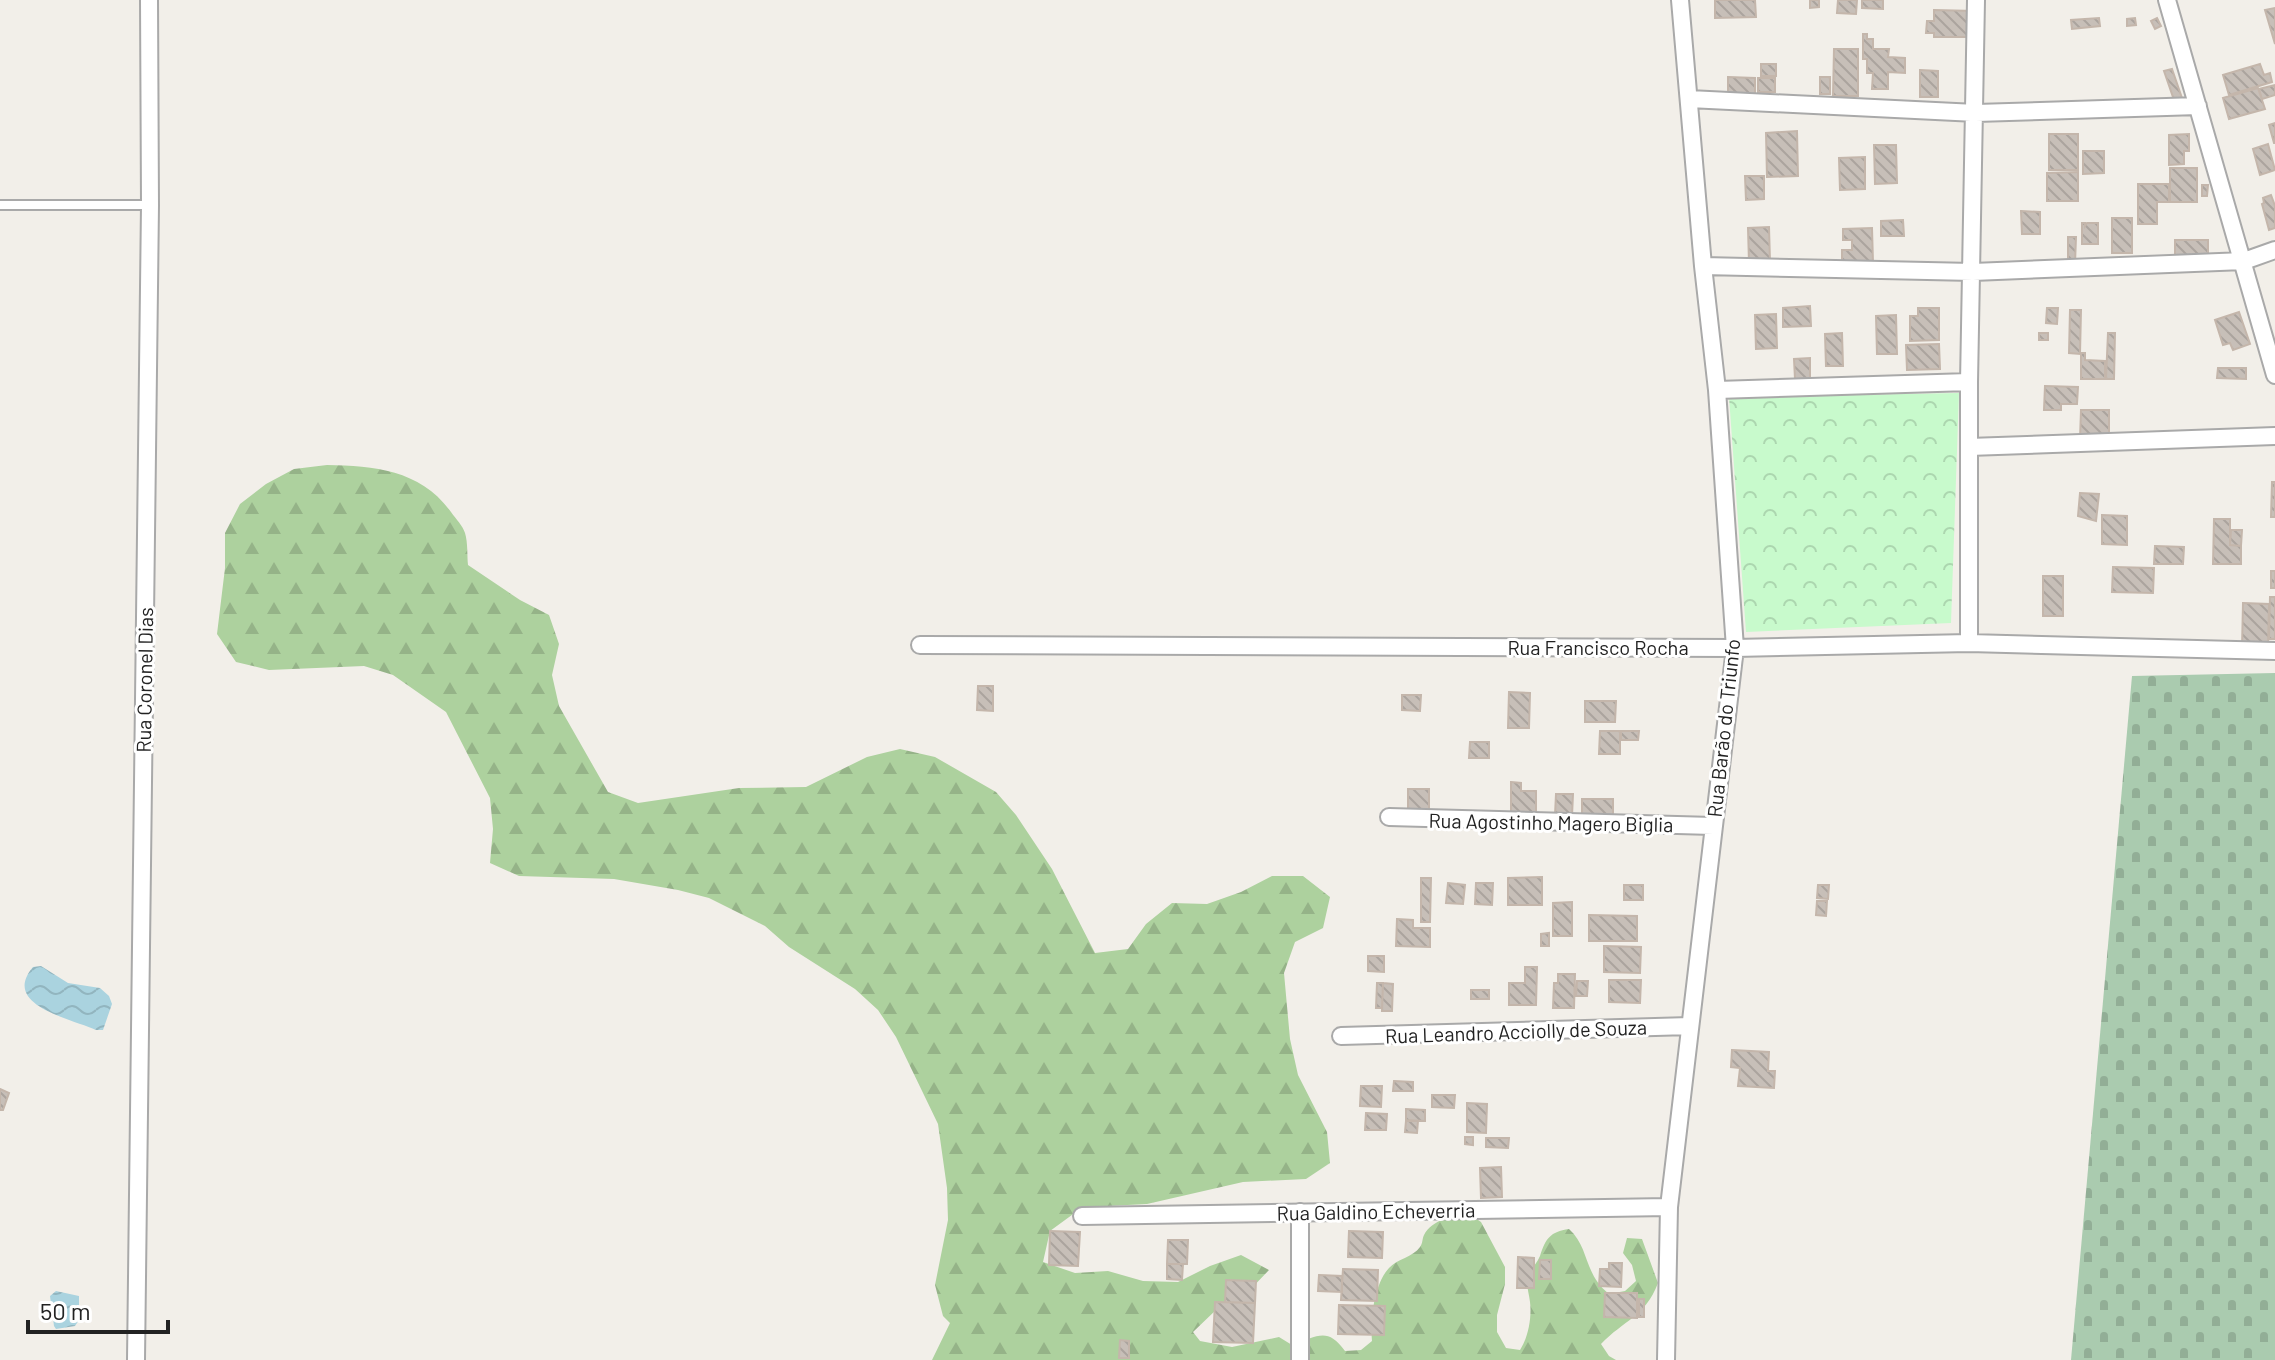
<svg xmlns="http://www.w3.org/2000/svg" width="2275" height="1360" viewBox="0 0 2275 1360" font-family="Barlow,sans-serif">
<defs>
<pattern id="forest-firs" width="22" height="20" patternUnits="userSpaceOnUse" patternTransform="scale(2)"><rect width="22" height="20" fill="#add19e"/><path d="M5 1l3.5 6h-7zM16 11l3.5 6h-7z" fill="#95b388"/></pattern>
<pattern id="cemetery-stones" width="16" height="16" patternUnits="userSpaceOnUse" patternTransform="scale(2)"><rect width="16" height="16" fill="#aacbaf"/><path d="M2 7V4a2 2 0 0 1 4 0v3zM10 15v-3a2 2 0 0 1 4 0v3z" fill="#92ae96"/></pattern>
<pattern id="park-crowns" width="20" height="18" patternUnits="userSpaceOnUse" patternTransform="scale(2)"><rect width="20" height="18" fill="#c8facc"/><path d="M2 6a3 3 0 1 1 6 0M12 15a3 3 0 1 1 6 0" fill="none" stroke="#acd6af"/></pattern>
<pattern id="water-waves" width="16" height="10" patternUnits="userSpaceOnUse" patternTransform="scale(2)"><rect width="16" height="10" fill="#aad3df"/><path d="M0 5q4-4 8 0t8 0" fill="none" stroke="#92b5bf"/></pattern>
<pattern id="building-back-hatch" width="6" height="6" patternUnits="userSpaceOnUse" patternTransform="scale(2)"><rect width="6" height="6" fill="#c7bfb8"/><path d="M-1 5l2 2M0 0l6 6M5-1l2 2" fill="none" stroke="#aba49e"/></pattern>
</defs>
<rect width="100%" height="100%" fill="#f2efe9"/>
<path fill="url(#forest-firs)" d="M327,465C375,466 421,470 451,512C456,519 463,526 465,533C468,543 467,555 468,565L520,600L549,615L559,644L552,675L559,706L608,792L638,803L739,788L806,787L867,757L900,749L935,757L996,792L1016,815L1052,869L1095,953L1128,949L1146,924L1172,903L1207,904L1241,892L1272,876H1303L1330,897L1323,928L1295,942L1284,973L1290,1039L1298,1075L1327,1132L1330,1163L1306,1179L1243,1182L1147,1204L1108,1206L1076,1212L1050,1231L1043,1262L1075,1273L1108,1271L1143,1281L1178,1282L1210,1266L1241,1255L1269,1270L1246,1294L1217,1309L1193,1332L1200,1341L1232,1347L1279,1337L1292,1345C1317,1337 1327,1326 1345,1351L1361,1350L1372,1341C1370,1320 1374,1284 1389,1268C1397,1259 1413,1257 1420,1247C1423,1243 1422,1239 1424,1235C1432,1220 1453,1215 1468,1213L1481,1222L1505,1267V1284L1497,1315V1332L1506,1348L1520,1350C1528,1338 1532,1317 1530,1302C1529,1293 1526,1287 1528,1277C1530,1269 1537,1264 1540,1256C1546,1238 1550,1232 1569,1229C1590,1248 1583,1273 1609,1294L1625,1291L1636,1281L1632,1265L1623,1253L1627,1238L1642,1239L1658,1283C1645,1317 1624,1320 1601,1344L1609,1356L1616,1360H932L950,1323L943,1316L935,1285L948,1220L947,1188L938,1124L896,1037L878,1010L855,989L789,947L765,926L709,898L678,890L614,879L519,876L490,863L493,829L490,798L446,712L393,675L364,666L269,670L236,662L217,634L225,568V533L240,504L266,484L294,469Z"/>
<path fill="url(#cemetery-stones)" d="M2275,673V1360H2071L2132,676Z"/>
<path fill="url(#park-crowns)" d="M1959,393L1951,623L1746,632L1729,397Z"/>
<path fill="url(#water-waves)" d="M41,966L68,983L100,988L109,996L112,1004L103,1030H96C73,1019 0,1006 33,967Z
M56,1291L79,1296V1320L75,1326L56,1329L54,1326L50,1296Z"/>
<path fill="url(#building-back-hatch)" stroke="#c4b6ab" stroke-width="2" d="M1715,0H1755L1756,17L1715,18Z
M1810,0H1819V7L1810,8Z
M1838,0H1857L1856,14L1837,13Z
M1862,0H1883V9L1862,8Z
M2275,8V44L2265,10Z
M1934,10L1974,11L1973,37H1934V33H1926L1927,21H1934Z
M2099,18L2100,26L2072,29L2071,20Z
M2135,18L2136,25L2127,26V19Z
M2157,18L2161,26L2155,29L2151,21Z
M1863,34H1867V39H1873V49H1889L1888,57L1905,58V73L1888,72V89H1872L1873,73H1867V59H1863Z
M1834,49H1858V96H1833Z
M1761,64H1776V76H1761Z
M2260,64L2264,75L2270,73L2272,82L2229,95L2223,75Z
M2172,69L2182,98L2174,100L2164,71Z
M1920,70L1938,71V97H1920Z
M1728,77L1755,78V98H1728Z
M1820,77H1830V94H1820Z
M1758,78H1775V92H1758Z
M2275,85V95L2262,99L2259,89Z
M2258,88L2265,109L2229,119L2223,98Z
M2275,123V143H2274L2269,125Z
M1797,131L1798,176L1767,177L1766,133Z
M2049,134H2078V170H2049Z
M2189,134V151H2184V164L2169,165V135Z
M2268,144L2275,170L2260,175L2253,149Z
M1874,145H1896L1897,183L1875,184Z
M2083,151H2104V173L2083,174Z
M1865,157V189L1840,190L1839,158Z
M2170,168H2197V202H2170Z
M2078,172V201H2047V173Z
M1745,176H1764V199L1746,200Z
M2138,184H2169V202H2157V224H2138Z
M2202,185H2208L2207,196H2202Z
M2271,195L2275,206V228L2269,230L2262,204L2264,203L2263,198Z
M2021,211L2040,212V234H2022Z
M2112,218H2132V253H2112Z
M1903,220L1904,236H1881V221Z
M2082,223H2085V226L2087,223H2098V244H2082Z
M1769,227L1770,262L1749,263L1748,228Z
M1872,228L1873,263L1842,269V250H1852V240H1843V229Z
M2068,237H2076L2075,264H2068Z
M2175,240H2208V261H2175Z
M1810,306L1811,326L1783,327V308Z
M1918,308H1939V340L1910,341V316H1918Z
M2047,308H2058L2057,324L2046,323Z
M2070,310H2081L2080,354L2069,353Z
M2239,312L2250,344L2233,350L2230,343L2223,345L2215,320Z
M1776,314L1777,348L1756,349L1755,315Z
M1896,315L1897,354H1877L1876,316Z
M1842,333L1843,366H1826L1825,334Z
M2039,333H2048V340H2039Z
M2108,333H2115L2114,379H2106Z
M1939,344L1940,369L1907,370L1906,345Z
M2081,353H2085V360L2105,361V379H2081Z
M1810,358V378L1795,379L1794,359Z
M2218,368H2246V379L2217,378Z
M2045,386L2078,387L2077,404H2061V410H2044Z
M2081,410H2109V440L2080,439Z
M2272,482H2275V517H2271Z
M2080,493L2099,494L2096,521L2078,516Z
M2102,515L2127,516V545L2102,544Z
M2214,519H2230V545L2241,546V564H2213Z
M2231,530H2242L2241,546L2230,545Z
M2155,546L2184,547L2183,564H2154Z
M2113,567L2154,568L2153,593L2112,592Z
M2271,571H2275V588H2271Z
M2043,576H2063V616H2043Z
M2270,597H2275V639H2269Z
M2243,603L2269,604L2268,648H2242Z
M978,686H993V711L977,710Z
M1509,692L1530,693L1529,728H1508Z
M1402,695H1421L1420,711L1402,710Z
M1585,701H1616L1615,722H1585Z
M1600,731H1620V754H1599Z
M1621,731H1639L1638,740H1621Z
M1470,742H1489V758H1469Z
M1511,782L1521,783V791H1536V814H1511Z
M1408,789H1429V815H1408Z
M1556,794H1573L1572,816L1555,815Z
M1582,799H1613V818H1582Z
M1542,877V905H1508V878Z
M1421,878H1431L1430,922H1421Z
M1448,883L1465,885L1463,904L1446,903Z
M1476,883H1493L1492,905L1475,904Z
M1624,885H1643V900H1624Z
M1818,885H1829L1828,899L1817,898Z
M1817,901H1827L1826,916L1816,915Z
M1572,902V936H1553V903Z
M1589,915L1637,916V941H1589Z
M1397,919L1413,920V928H1430V947L1396,946Z
M1549,933V946H1541V934Z
M1604,946L1641,947L1640,973L1604,972Z
M1368,956H1384V972L1368,971Z
M1525,967H1537L1536,1005H1509V983H1525Z
M1558,974H1575L1574,1008H1553L1554,983H1558Z
M1609,980H1641L1640,1003L1609,1002Z
M1577,981H1588L1587,996H1576Z
M1377,983H1383L1382,1008H1376Z
M1383,983L1393,984L1392,1011H1382Z
M1471,990H1489V999H1471Z
M1732,1050L1769,1052L1768,1071H1775L1774,1088L1738,1086L1740,1068L1731,1067Z
M1394,1081L1413,1082V1091H1393Z
M1361,1086H1382L1381,1107L1360,1106Z
M0,1089L9,1093L3,1110H0Z
M1432,1095H1455L1454,1108L1432,1107Z
M1467,1103L1487,1104L1486,1133L1467,1132Z
M1406,1109L1425,1110V1121L1406,1120Z
M1366,1113L1387,1114L1386,1130H1365Z
M1406,1121H1418L1417,1133L1405,1132Z
M1465,1137H1473V1145L1465,1144Z
M1486,1138H1509L1508,1148L1486,1147Z
M1501,1167L1502,1197L1481,1198L1480,1168Z
M1050,1231L1080,1232L1078,1266L1049,1265Z
M1349,1231L1383,1232L1382,1258L1348,1257Z
M1168,1240H1188L1187,1264H1167Z
M1518,1257L1534,1258V1288H1517Z
M1540,1260H1551V1279H1539Z
M1609,1263H1622L1621,1287L1599,1286L1600,1269H1609Z
M1167,1264H1183L1182,1280L1167,1279Z
M1343,1269L1378,1270L1377,1301L1341,1300Z
M1319,1275L1342,1276V1292L1318,1291Z
M1226,1280L1256,1281L1255,1303L1225,1302Z
M1605,1293H1637V1318L1604,1317Z
M1639,1299H1644V1317H1639Z
M1215,1302L1255,1303L1253,1343L1213,1342Z
M1339,1305L1385,1306L1384,1335L1338,1334Z
M1120,1340L1129,1341V1358H1119Z"/>
<g fill="none" stroke-linecap="round" stroke-linejoin="round">
<defs>
<path id="service" d="M0,205H150"/>
<path id="minor" d="M2167,0L2275,375
M1689,99L1976,113L2198,106
M1703,266L1973,272L2244,261L2275,250
M1717,390L1969,382
M1969,447L2275,436
M1969,643V382L1976,0
M920,645L1735,648L1969,643L2275,651
M1389,817L1713,826
M1341,1036L1690,1026
M1082,1216L1669,1207
M136,1360L150,205L149,0
M1300,1360V1212
M1666,1360L1669,1207L1735,648L1717,390L1703,266L1680,0"/>
</defs>
<use href="#service" stroke="#a9a9a9" stroke-width="12"/>
<use href="#minor" stroke="#a9a9a9" stroke-width="20"/>
<use href="#service" stroke="#fff" stroke-width="8"/>
<use href="#minor" stroke="#fff" stroke-width="16"/>
</g>
<g text-anchor="middle" dominant-baseline="central" stroke-width="6" stroke-linejoin="round" paint-order="stroke">
<g font-size="20" fill="#222" stroke="#fff">
<text x="1598" y="647">Rua Francisco Rocha</text>
<text transform="translate(144 680) rotate(-89)">Rua Coronel Dias</text>
<text transform="translate(1723 728) rotate(-84)">Rua Barão do Triunfo</text>
<text transform="translate(1551 822) rotate(1)">Rua Agostinho Magero Biglia</text>
<text transform="translate(1516 1031) rotate(-2)">Rua Leandro Acciolly de Souza</text>
<text transform="translate(1376 1211) rotate(-1)">Rua Galdino Echeverria</text>
</g>
</g>
<path d="M28 1320v12h140v-12" fill="none" stroke="#222222" stroke-width="4"/>
<text x="40" y="1320" font-size="24" fill="#222222" stroke="#ffffff" stroke-width="6" paint-order="stroke">50 m</text>
</svg>
